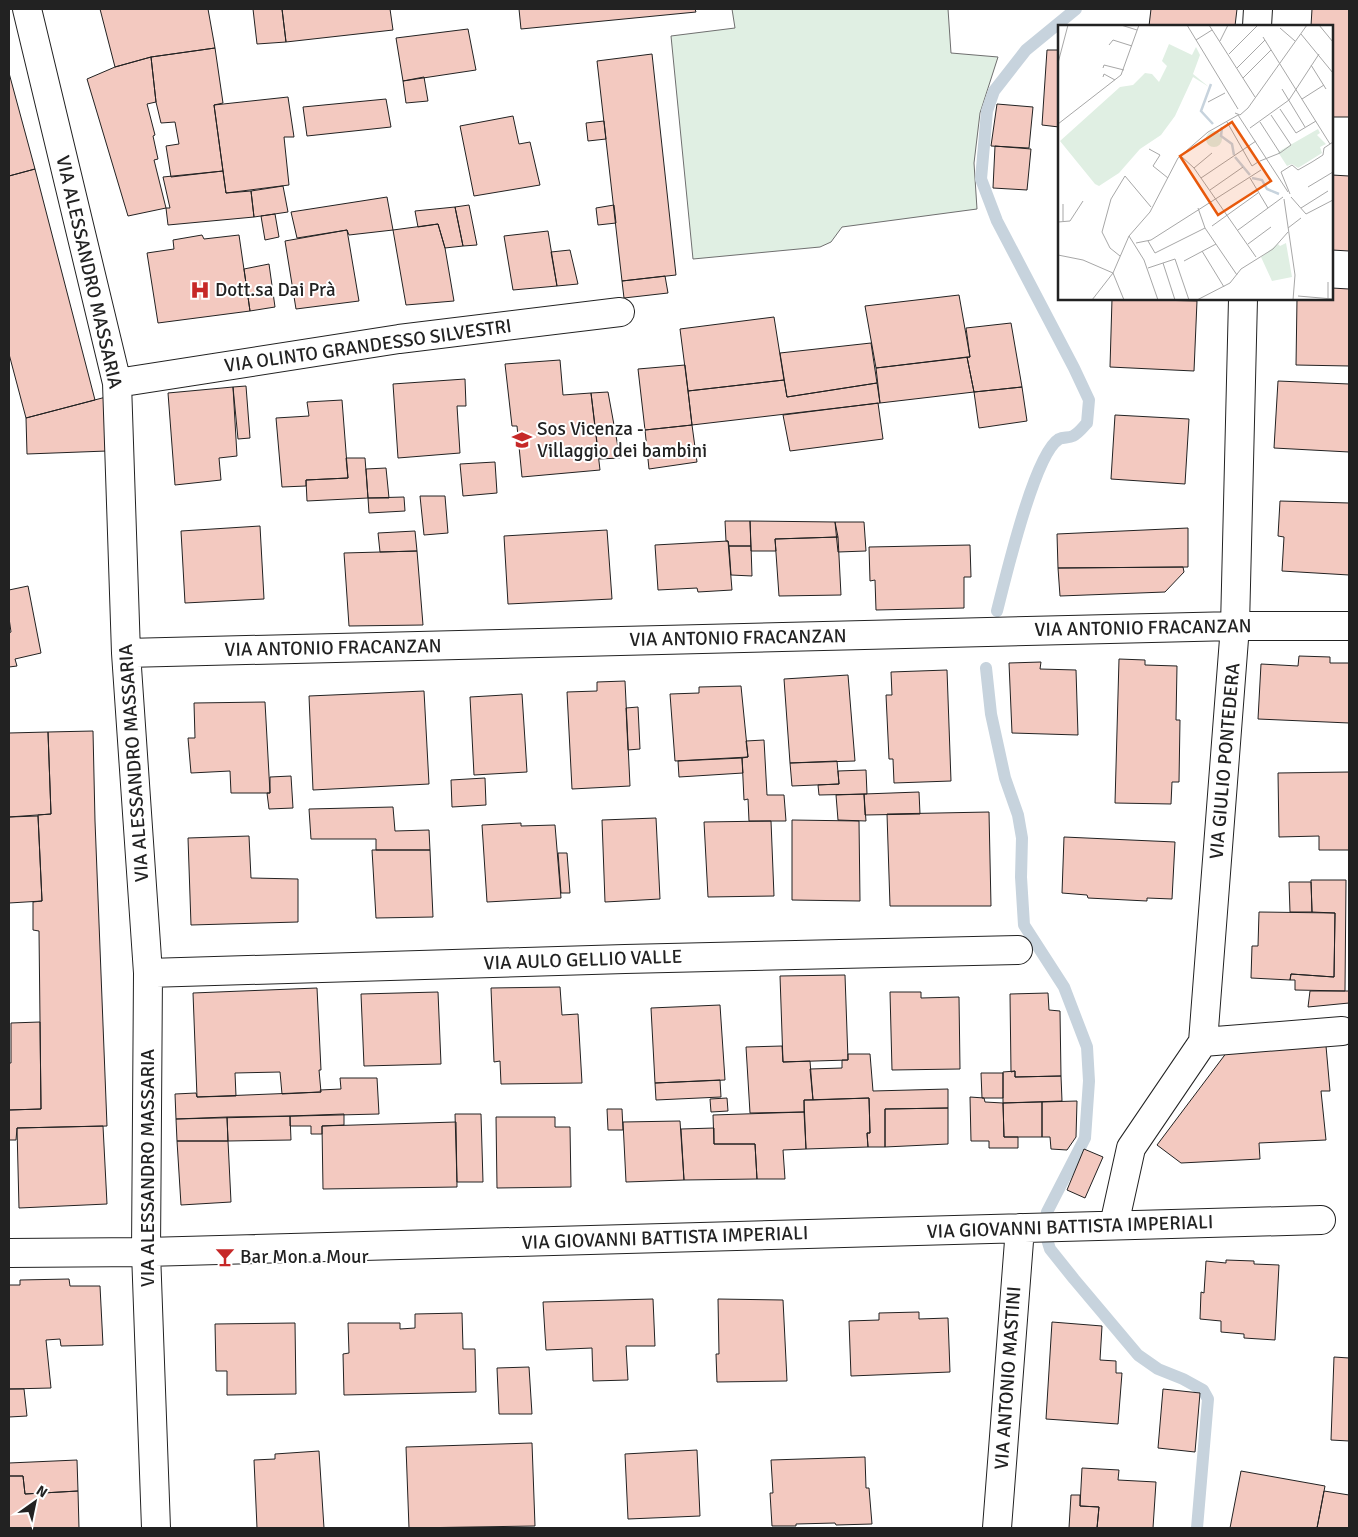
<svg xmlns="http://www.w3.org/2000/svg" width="1358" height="1537" viewBox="0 0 1358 1537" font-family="Signika,sans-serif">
<rect width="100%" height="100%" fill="#fff"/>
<path fill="#e0efe3" stroke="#6f6f6f" d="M732,9H948L951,53L998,57L980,113L974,163L977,209L842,227L831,242L820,247L693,259L671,36L735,28Z"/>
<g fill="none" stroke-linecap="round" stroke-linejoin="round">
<path stroke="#c7d3dd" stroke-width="12" d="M997,611C1005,580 1034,454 1059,439C1063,437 1069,438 1073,436C1079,433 1083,427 1087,423L1089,400L1074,368L997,221L981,179L987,111L994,91L1026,50L1076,9
M986,668L991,714L1005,778L1018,815L1022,838L1021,877L1024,925L1064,987L1087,1047L1089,1081L1085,1138L1047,1212L1045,1233L1050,1249L1074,1279L1138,1355L1158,1369L1183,1379L1203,1390L1208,1399L1197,1528"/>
</g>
<path fill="#f3c9c0" stroke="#222" d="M100,9H208L215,48L151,57L115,67Z
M253,9H282L286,42L257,44Z
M282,9H390L393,30L286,42Z
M519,9H695L696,12L521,29Z
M1151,9H1237L1235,26H1149Z
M1312,9H1349V117H1332V26H1311Z
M468,29L476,70L403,81L396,38Z
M215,48L223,103L214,105L223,171L171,177L166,146L179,144L175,122L161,123L156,102L151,57Z
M1047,50H1059V127L1042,125Z
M652,54L676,275L622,281L597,61Z
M151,57L156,102L147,104L155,135L153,136L158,159L154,160L166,208L128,216L87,79L115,67Z
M9,73L35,169L9,176Z
M424,77L428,101L406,103L403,81Z
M288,97L294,137H284L289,185L226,193L214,105Z
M386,99L391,127L307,136L303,107Z
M997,104L1033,107L1029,148L991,146Z
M513,116L519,144L530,142L540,185L474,196L460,126Z
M604,121L606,139L588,141L586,123Z
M995,146L1031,149L1027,190L993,188Z
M35,169L95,400L26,418L9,354V176Z
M223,171L226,193L251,191L254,217L168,225L166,208H170L163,177Z
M1332,175L1349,176V251L1332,250Z
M283,186L288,212L254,217L251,191Z
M387,197L393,230L349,235L347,230L297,238L291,212Z
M469,205L477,245L463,246L455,207Z
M614,205L616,223L598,225L596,208Z
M455,207L463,246L445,248L438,224L418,227L415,211Z
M275,214L279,237L265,240L261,216Z
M438,224L445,248L454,301L406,305L393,230Z
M347,230L359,301L296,309L285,241Z
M548,231L557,286L513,290L504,236Z
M202,235L204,239L239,235L250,311L158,323L147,253L174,249L173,240Z
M570,250L578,284L557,286L551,252Z
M269,264L275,307L250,311L244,269Z
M665,276L668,293L624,298L622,281Z
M1332,288L1349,289V366L1296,365L1297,299H1332Z
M959,295L970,357L876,368L865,306Z
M1112,299L1197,301L1194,371L1110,367Z
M774,317L784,380L688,391L680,329Z
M1011,323L1022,387L974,392L967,357H970L966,328Z
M871,343L877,383L787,397L780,353Z
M967,357L974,392L880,403L876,368Z
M560,360L563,395L591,393L600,470L522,477L517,426H512L505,364Z
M685,365L692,425L645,430L638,369Z
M465,379L466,406H457L460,453L398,458L393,384Z
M784,380L787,397L877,383L880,403L692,425L688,391Z
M1278,381L1349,384V452L1274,448Z
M246,386L250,438L238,439L233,387Z
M233,387L237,456L219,458L221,480L175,485L168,393Z
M1022,387L1027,421L979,428L974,392Z
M608,392L620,458L599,459L591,393Z
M106,397L107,451L27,454L26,418Z
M342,400L348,478L306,480V486L282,487L276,418L309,416L307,402Z
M878,403L883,439L790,451L783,415Z
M1115,415L1189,419L1185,484L1111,479Z
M692,425L697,462L649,469L645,430Z
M346,458H365L368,498L307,501L306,480L348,478Z
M495,462L497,493L463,496L460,464Z
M386,468L389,498H368L366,469Z
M420,496H445L448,533L424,535Z
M404,497L405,511L369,513L368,498Z
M1280,501L1349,503V575L1282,571L1284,537L1278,536Z
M725,521H750L751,546H729L728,541H726Z
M750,521L835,522L838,537L775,539L776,551H751Z
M835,522H864L866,551L838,552Z
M260,526L264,599L185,603L181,531Z
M1188,528V567L1058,568L1057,534Z
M607,530L612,599L508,604L504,536Z
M415,531L417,551L380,552L378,533Z
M838,537L841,595L779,596L775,539Z
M728,541L732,590L698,592L697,588L658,590L655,545Z
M970,545L971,577H964V608L876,610L875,580L870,581L869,547Z
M729,546H751L752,576L731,575Z
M417,551L423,625L349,626L344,553Z
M1183,567L1184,572L1165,592L1060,596L1058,568Z
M28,586L41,653L15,659L17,666L9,667V633L11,632L9,618V590Z
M1299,656L1330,657V663H1349V723L1258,719L1261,664L1298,666Z
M1119,659L1145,660V665L1177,666L1176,720H1180L1179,782H1172L1171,804L1115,803Z
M1041,662L1040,669L1076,670L1078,735L1012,733L1009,663Z
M947,670L951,781L894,783L893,759H889L886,695H892L891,672Z
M848,675L855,761L790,763L784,679Z
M625,681L630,786L572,789L567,692L597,691V682Z
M741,686L748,757L675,761L670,694L699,693V687Z
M424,691L429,784L313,790L309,696Z
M522,694L527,772L474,775L470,697Z
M265,702L270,793H231L230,771L191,773L188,738H195L194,703Z
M638,707L640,749L628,750L626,708Z
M93,731L95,821L107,1126L17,1128L16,1140H9V1110L41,1109L39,931L33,930V902L42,901L38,815L51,814L48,732Z
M48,732L51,814L9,817V733Z
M764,740L767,795H784L786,821H749L748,799L744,800L742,758L748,757L746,741Z
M742,758L743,773L679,777L678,761Z
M837,761L839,784L792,786L790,763Z
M866,770L867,794L819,795L818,785L839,784L838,771Z
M1349,772V850H1319V836L1279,837L1278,773Z
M291,776L293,808L269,809L267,793H270V777Z
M485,778L486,805L452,807L451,780Z
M919,792L920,814L865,815L864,794Z
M864,794L866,821L838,820L836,795Z
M393,807L395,831L429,830L430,850H376V839H311L309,809Z
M989,812L991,906H890L887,814Z
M38,816L42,901L9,903V817Z
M656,818L660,899L605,902L602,820Z
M792,820L859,821L860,901L792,900Z
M771,821L774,896L708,897L704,822Z
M521,823V826L555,825L561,898L487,902L482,825Z
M249,836L251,878L298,879V922L191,925L188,838Z
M1064,837L1175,842L1172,899L1147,898V901L1088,898L1087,895L1062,893Z
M372,850H430L433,917L376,918Z
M558,853H567L570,893H561Z
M1311,880H1346L1345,991L1295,990V980H1290L1291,974L1334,977L1335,913L1312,912Z
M1289,882H1311L1312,912H1290Z
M1259,912L1335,913L1334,977L1291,974L1290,980L1251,978L1252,946H1258Z
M845,975L848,1060L783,1062L780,976Z
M560,987L562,1015L578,1014L582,1083L501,1084L500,1061L494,1062L491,988Z
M317,988L321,1070H319L321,1092L282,1094L280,1072L235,1073L236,1096L197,1097L193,993Z
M1310,991H1349V1003L1308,1007Z
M438,992L441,1064L364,1066L361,994Z
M890,992H921V998L959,997L960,1069L892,1070Z
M1048,993L1049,1010L1060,1011L1061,1076L1015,1077V1071L1011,1072L1010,994Z
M720,1005L725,1080L655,1083L651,1008Z
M40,1022L41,1109L9,1110V1063H11V1023Z
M782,1046L783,1062L810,1061L813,1100H804V1112L750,1113L746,1047Z
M1326,1046L1330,1091H1321L1326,1140L1259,1143L1260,1159L1181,1163L1157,1145L1227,1052Z
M848,1054H870L873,1091L948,1089V1108L885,1109V1147H868L867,1133H870L869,1098L813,1100L810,1069L842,1068V1060H848Z
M1015,1071V1077L1061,1076L1062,1101L1003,1103V1072Z
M981,1073H1003V1098H982Z
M340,1078H377L379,1114L176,1119L175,1094L196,1093L197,1097L321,1092L320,1090L341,1089Z
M720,1080L721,1097L656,1100L655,1083Z
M970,1097L984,1098L985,1102L1003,1103L1004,1137H1018V1148H989V1141H971Z
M727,1098L728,1111L711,1112L710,1099Z
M869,1098L870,1133H867L868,1147L806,1149L804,1100Z
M1077,1101L1076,1137L1067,1150L1051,1149L1050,1137H1042V1102Z
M1042,1102V1137H1004L1003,1103Z
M948,1108V1144L885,1147V1109Z
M607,1109H622L623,1130H608Z
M804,1112L806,1149L783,1150L785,1179H757L755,1144H714L713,1115Z
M344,1114V1125L322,1126V1134H311V1126H290V1116Z
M455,1114H481L483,1182H457Z
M290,1116L291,1140L228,1141L227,1117Z
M227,1117L228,1141H177L176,1119Z
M496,1117H555V1127H570L571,1187L497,1188Z
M680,1121L684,1180L626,1182L623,1122Z
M456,1122L457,1187L323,1189L322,1126Z
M103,1126L107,1204L19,1208L17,1128Z
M714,1128V1144H755L757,1179L684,1180L681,1129Z
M177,1141H228L231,1202L181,1205Z
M1084,1149L1103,1157L1085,1198L1067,1190Z
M1226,1260L1254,1261V1264L1279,1265L1275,1340L1244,1338V1334L1221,1332V1321L1200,1319L1201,1292L1204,1293L1206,1261L1226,1263Z
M69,1279L70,1286H100L103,1345L61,1346L60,1339L46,1340L51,1388L9,1389V1285H20V1280Z
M653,1299L655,1346H626L628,1380L593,1381L592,1348L546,1350L543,1302Z
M718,1299L783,1300L787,1381L717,1382L716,1354H719Z
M919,1312V1319L948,1318L950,1372L851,1376L849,1321L879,1320V1313Z
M462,1313L463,1349H475L476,1392L344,1395L343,1354L349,1353L348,1323H400V1329L415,1328V1314Z
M1052,1322L1102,1326L1100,1360L1116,1361V1373H1122L1118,1424L1046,1419Z
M295,1323L296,1394L227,1395V1371H216L215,1324Z
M1334,1357L1349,1358V1441L1331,1440Z
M529,1367L532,1414H499L497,1368Z
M9,1389H24L27,1416L9,1417Z
M1163,1389L1200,1393L1195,1452L1158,1448Z
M532,1443L535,1526L409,1528L406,1447Z
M697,1450L700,1516L628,1519L625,1454Z
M319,1451L324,1528H257L254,1460L275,1459V1454Z
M865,1457L866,1488H869L872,1524L836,1525L835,1523L796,1524V1526H772L770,1493H773L771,1460Z
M77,1460L78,1491L25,1494L23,1476H9V1463Z
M1082,1468L1119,1470L1118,1480L1156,1482L1153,1528H1097L1099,1507L1080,1506Z
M1241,1471L1325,1486L1317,1528H1230Z
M9,1476H23L25,1494L78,1491L79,1528H9Z
M1324,1491L1349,1495V1528H1317Z
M1071,1495H1080V1506L1099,1507L1097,1528H1069Z"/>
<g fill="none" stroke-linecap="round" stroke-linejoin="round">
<defs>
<path id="street" d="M27,9L117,383L126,653L148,973L146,1252L156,1528
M1257,26L1258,9
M1243,299L1235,626L1203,1042L1342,1031
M117,383L399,339L620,312
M126,653L1235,626H1349
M148,973L625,959L1018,950
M1114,1225L1131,1148L1203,1042
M9,1253L146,1252L1321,1220
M997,1528L1020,1228"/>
</defs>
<use href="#street" stroke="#222" stroke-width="30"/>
<use href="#street" stroke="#fff" stroke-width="28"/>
</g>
<defs>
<symbol id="hospital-bare" viewBox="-9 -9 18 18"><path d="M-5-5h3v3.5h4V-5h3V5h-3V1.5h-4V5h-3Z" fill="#c62828" stroke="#fff" stroke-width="2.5" paint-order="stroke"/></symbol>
<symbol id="school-bare" viewBox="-9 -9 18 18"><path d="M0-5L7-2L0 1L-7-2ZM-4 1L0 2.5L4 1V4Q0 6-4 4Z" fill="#c62828" stroke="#fff" stroke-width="2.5" paint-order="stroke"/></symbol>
<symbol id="bar-bare" viewBox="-9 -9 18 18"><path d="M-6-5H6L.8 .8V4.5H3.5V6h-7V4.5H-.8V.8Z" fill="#c62828" stroke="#fff" stroke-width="2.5" paint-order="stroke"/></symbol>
</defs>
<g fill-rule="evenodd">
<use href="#hospital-bare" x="186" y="276" width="28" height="28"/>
<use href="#school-bare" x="508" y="426" width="28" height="28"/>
<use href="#bar-bare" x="211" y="1243" width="28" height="28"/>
</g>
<g text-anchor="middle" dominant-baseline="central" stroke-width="4" stroke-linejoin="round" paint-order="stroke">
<g font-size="19" fill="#222" stroke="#fff">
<text transform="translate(89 272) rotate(77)">VIA ALESSANDRO MASSARIA</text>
<text transform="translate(368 346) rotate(-8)">VIA OLINTO GRANDESSO SILVESTRI</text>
<text transform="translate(1143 628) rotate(-1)">VIA ANTONIO FRACANZAN</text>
<text transform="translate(738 638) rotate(-1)">VIA ANTONIO FRACANZAN</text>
<text transform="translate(333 648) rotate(-1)">VIA ANTONIO FRACANZAN</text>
<text transform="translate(1225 761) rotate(-85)">VIA GIULIO PONTEDERA</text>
<text transform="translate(134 763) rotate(-94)">VIA ALESSANDRO MASSARIA</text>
<text transform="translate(583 960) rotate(-2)">VIA AULO GELLIO VALLE</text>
<text transform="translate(148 1168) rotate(-90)">VIA ALESSANDRO MASSARIA</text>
<text transform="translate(1070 1227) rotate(-2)">VIA GIOVANNI BATTISTA IMPERIALI</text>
<text transform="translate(665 1238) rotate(-2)">VIA GIOVANNI BATTISTA IMPERIALI</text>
<text transform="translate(1008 1378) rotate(-86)">VIA ANTONIO MASTINI</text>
</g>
<g font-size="19" fill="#222" stroke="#fff" text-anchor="start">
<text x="215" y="290">Dott.sa Dai Prà</text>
<text x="537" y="429">Sos Vicenza -<tspan x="537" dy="22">Villaggio dei bambini</tspan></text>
<text x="240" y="1257">Bar Mon a Mour</text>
</g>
</g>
<g transform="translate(1058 25)">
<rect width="275" height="275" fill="#fff"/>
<path d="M111,19L134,30L138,22L142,30L135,49L151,62L135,52L117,91L103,110L82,124L61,148L41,161L37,159L2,116L62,62L75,60L87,48L94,49L101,57L109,41L104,36ZM260,104L262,108L259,110L268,119L262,122L264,128L240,143L234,139L229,141L220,127ZM148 114a8 8 0 1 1 16 0a8 8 0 1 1-16 0ZM228,218L234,252L214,256L203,232L220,219L222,221Z" fill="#e0efe3"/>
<path fill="none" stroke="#c7d3dd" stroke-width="2.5" d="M153,59L143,86L155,99M164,102L163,111L174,119L176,130M177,132L192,150M194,153L204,155L209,164L221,169"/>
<path fill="none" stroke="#a7a7a7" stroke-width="1" d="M63,0L79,5M129,0L180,84M151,0L197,72M261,0L275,17M222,3L237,16M243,9L275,48M205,12L272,119M138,15L154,5M162,16L170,0M51,20L55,15L74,21M171,29L200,0M0,38L10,0M253,40L268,64M45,43L46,40L66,45M179,43L207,15M45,52L46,49L57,55M185,53L213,25M224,64L247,102M244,74L266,60M150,77L167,68M222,84L238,108L258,96M177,88L182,90L190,83L249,0M180,90L230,167M169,97L194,141L200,137M202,97L222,128L233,120L213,90M0,99L63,50L81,0M192,103L231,75L261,29M91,124L102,130L95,141L110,153M123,131L136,143L198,232M202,136L222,128M136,143L154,128M143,153L198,116M192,153L210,183M250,162L275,147M152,165L185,142M232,169L223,147L234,140L240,145L254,137L265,130L266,123L275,117M233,172L248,189L275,175M226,174L237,250L235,275M140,183L147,203L179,250M243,183L270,166M5,196V179M0,197L12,196L25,176M154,201L200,168M230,203L243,193M180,205L225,172M71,211L86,235L100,275M90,216L97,228L147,203M78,218L93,215L203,145M190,219L213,202M144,226L166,262M0,230L25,235L55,248L66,275M62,231L52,223L44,207L53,174L67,151L93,182M126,236L158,219M105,238L117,275M90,243L117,234L131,275M240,271L275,274M34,275L55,248L71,211L92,187L120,133L150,107L180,90M139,275L172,258L183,244L215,224L230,207M270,275V257"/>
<path fill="#e8590c" fill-opacity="0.15" stroke="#e8590c" stroke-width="2.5" d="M174,97L213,156L160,190L122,131Z"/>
<rect width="275" height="275" fill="none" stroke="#222" stroke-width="2.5"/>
</g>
<rect width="1358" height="1537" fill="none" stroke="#222222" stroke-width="20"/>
<g transform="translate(35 1502) rotate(33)" stroke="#ffffff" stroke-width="4" paint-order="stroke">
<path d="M0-4L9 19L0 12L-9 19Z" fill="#222222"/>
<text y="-8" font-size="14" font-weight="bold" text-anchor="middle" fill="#222222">N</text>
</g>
</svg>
